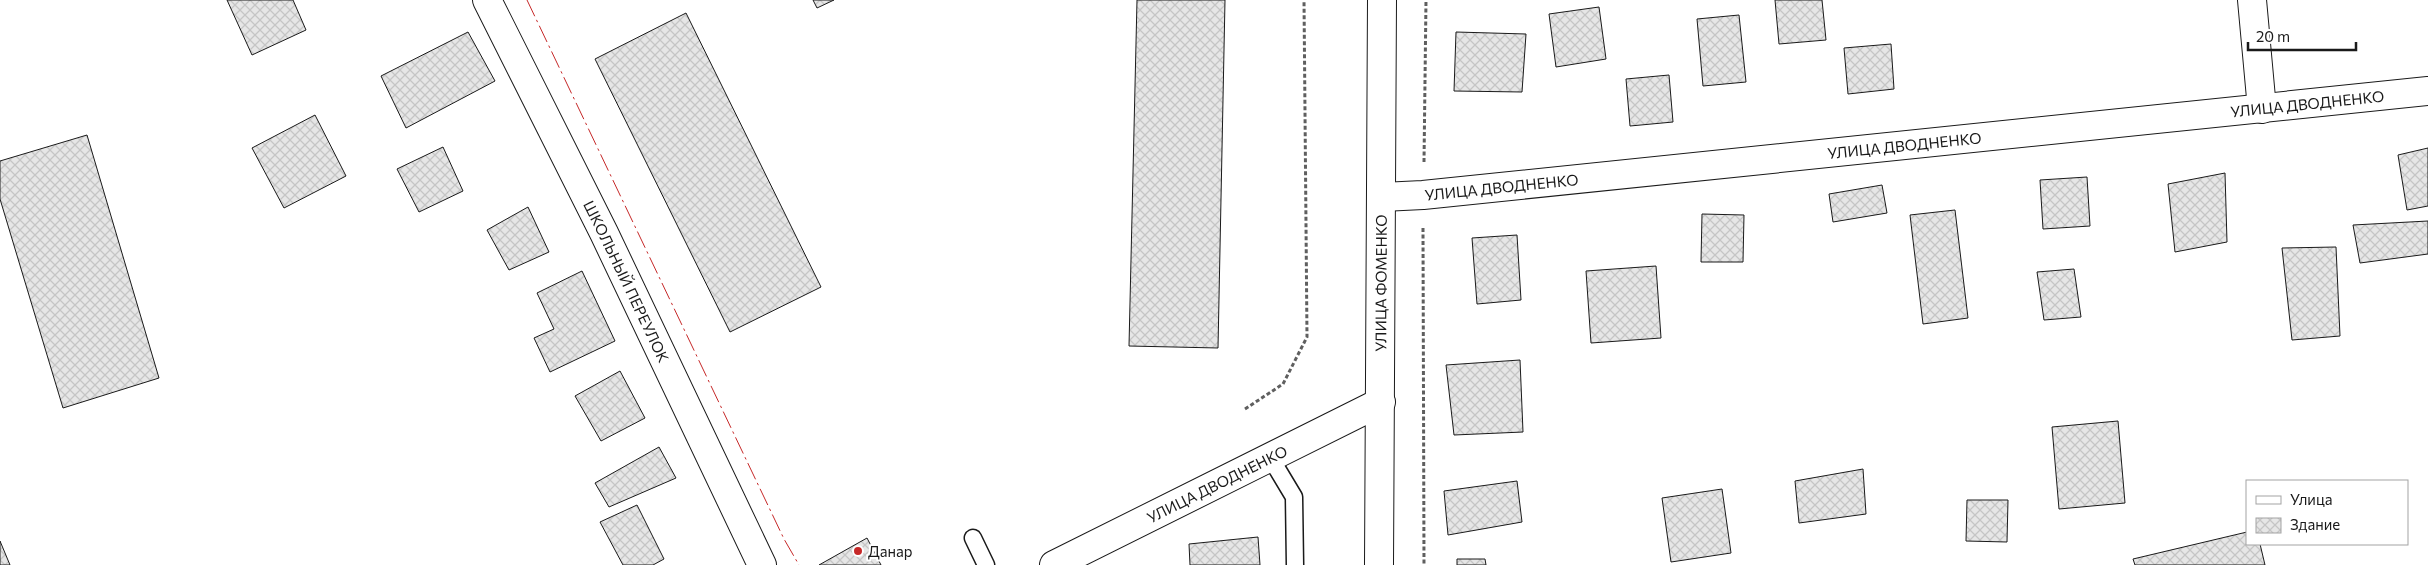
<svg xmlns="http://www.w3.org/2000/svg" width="2428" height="565" viewBox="0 0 2428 565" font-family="Commissioner,sans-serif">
<defs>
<pattern id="building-cross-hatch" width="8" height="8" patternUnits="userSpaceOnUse" patternTransform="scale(1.25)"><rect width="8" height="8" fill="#e6e6e6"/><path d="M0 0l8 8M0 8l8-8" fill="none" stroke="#c5c5c5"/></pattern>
</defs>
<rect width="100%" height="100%" fill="#fff"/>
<path fill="url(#building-cross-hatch)" stroke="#1a1a1a" d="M227,0H293L306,30L252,55Z
M813,0H834L817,8Z
M1137,0H1225L1218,348L1129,346Z
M1775,0H1822L1826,40L1779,44Z
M1599,7L1606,59L1556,67L1549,14Z
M686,13L821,287L730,332L595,59Z
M1739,15L1746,82L1703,86L1697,19Z
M468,32L495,81L406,128L381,76Z
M1456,32L1526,34L1522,92L1454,91Z
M1891,44L1894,89L1848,94L1844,48Z
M1669,75L1673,122L1630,126L1626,79Z
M315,115L346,176L284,208L252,148Z
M87,135L159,378L63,408L0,199V161Z
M443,147L463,191L419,212L397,169Z
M2428,148V206L2407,210L2398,155Z
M2225,173L2227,242L2175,252L2168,184Z
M2087,177L2090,226L2043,229L2040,180Z
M1882,185L1887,213L1833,222L1829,194Z
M528,207L549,252L509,270L487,230Z
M1955,210L1968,318L1923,324L1910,215Z
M1702,214L1744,215L1743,262H1701Z
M2428,221V254L2360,263L2353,225Z
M1517,235L1521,300L1477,304L1472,238Z
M2336,247L2340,336L2292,340L2282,248Z
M1656,266L1661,338L1591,343L1586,271Z
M2074,269L2081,317L2044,320L2037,272Z
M582,271L615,341L550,372L534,338L554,329L537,293Z
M1520,360L1523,432L1454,435L1446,365Z
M620,371L645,418L601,441L575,396Z
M2118,421L2125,503L2059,509L2052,427Z
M659,447L676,478L609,507L595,483Z
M1863,469L1866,514L1799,523L1795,481Z
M1517,481L1522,522L1448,535L1444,491Z
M1722,489L1731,553L1671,562L1662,498Z
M1967,500H2008L2007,542L1966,541Z
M637,505L664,559L653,565H623L600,522Z
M2247,532V544H2260L2265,565H2135L2133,559Z
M1258,537L1260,565H1190L1189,544Z
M867,538L881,565H819Z
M0,541L10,565H0Z
M1457,559H1485L1486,565H1457Z"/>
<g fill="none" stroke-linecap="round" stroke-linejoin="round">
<defs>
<path id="service" d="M1270,457L1294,497L1295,565
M973,538L986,565"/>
<g id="minor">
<path id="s1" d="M487,0L604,233L762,565"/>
<path d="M2252,0L2262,109"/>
<path id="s2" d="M1382,197L1423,195L2428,91"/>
</g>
<g id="tertiary">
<path id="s3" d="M1054,565L1381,402"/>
</g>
<g id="secondary">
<path id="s4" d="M1379,565L1382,0"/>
</g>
</defs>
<use href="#service" stroke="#1a1a1a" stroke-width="19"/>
<use href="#minor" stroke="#1a1a1a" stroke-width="30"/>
<use href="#tertiary" stroke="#1a1a1a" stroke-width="30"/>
<use href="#secondary" stroke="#1a1a1a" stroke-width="30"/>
<path stroke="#5f5f5f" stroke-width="3" stroke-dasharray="4 2.5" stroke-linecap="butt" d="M1424,162L1426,0
M1423,228L1424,565
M1245,409L1283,384L1307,337L1304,0"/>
<use href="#service" stroke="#fff" stroke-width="16"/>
<use href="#minor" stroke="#fff" stroke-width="28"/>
<use href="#tertiary" stroke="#fff" stroke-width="28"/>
<use href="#secondary" stroke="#fff" stroke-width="28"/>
<path stroke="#c62828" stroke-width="1" stroke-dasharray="18 4 2.5 4" stroke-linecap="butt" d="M527,0L784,539L799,565"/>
</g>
<circle fill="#c62828" stroke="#fff" stroke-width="2" cx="858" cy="551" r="5"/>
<g text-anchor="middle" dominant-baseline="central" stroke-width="4" stroke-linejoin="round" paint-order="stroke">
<g font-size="15" fill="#1a1a1a" stroke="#fff">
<text stroke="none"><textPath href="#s2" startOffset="930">УЛИЦА ДВОДНЕНКО</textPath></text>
<text stroke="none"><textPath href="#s2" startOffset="525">УЛИЦА ДВОДНЕНКО</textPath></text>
<text stroke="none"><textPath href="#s2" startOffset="120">УЛИЦА ДВОДНЕНКО</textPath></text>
<text stroke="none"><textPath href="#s1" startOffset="314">ШКОЛЬНЫЙ ПЕРЕУЛОК</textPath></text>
<text stroke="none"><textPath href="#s4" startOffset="282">УЛИЦА ФОМЕНКО</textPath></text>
<text stroke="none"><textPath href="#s3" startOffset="182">УЛИЦА ДВОДНЕНКО</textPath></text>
</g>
<g font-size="15" fill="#1a1a1a" stroke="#fff" text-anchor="start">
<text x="868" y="551">Данар</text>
</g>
</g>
<rect x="2246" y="480" width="162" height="65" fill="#ffffff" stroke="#a3a3a3"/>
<rect x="2256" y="496" width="25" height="8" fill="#ffffff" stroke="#a3a3a3"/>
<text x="2290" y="505" font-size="15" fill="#1a1a1a">Улица</text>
<rect x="2256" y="518" width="25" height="15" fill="url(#building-cross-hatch)" stroke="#a3a3a3"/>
<text x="2290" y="530" font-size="15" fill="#1a1a1a">Здание</text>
<path d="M2248 42v8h108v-8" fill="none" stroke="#1a1a1a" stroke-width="2.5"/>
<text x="2256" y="42" font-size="15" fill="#1a1a1a" stroke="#ffffff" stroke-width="4" paint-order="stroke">20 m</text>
</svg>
